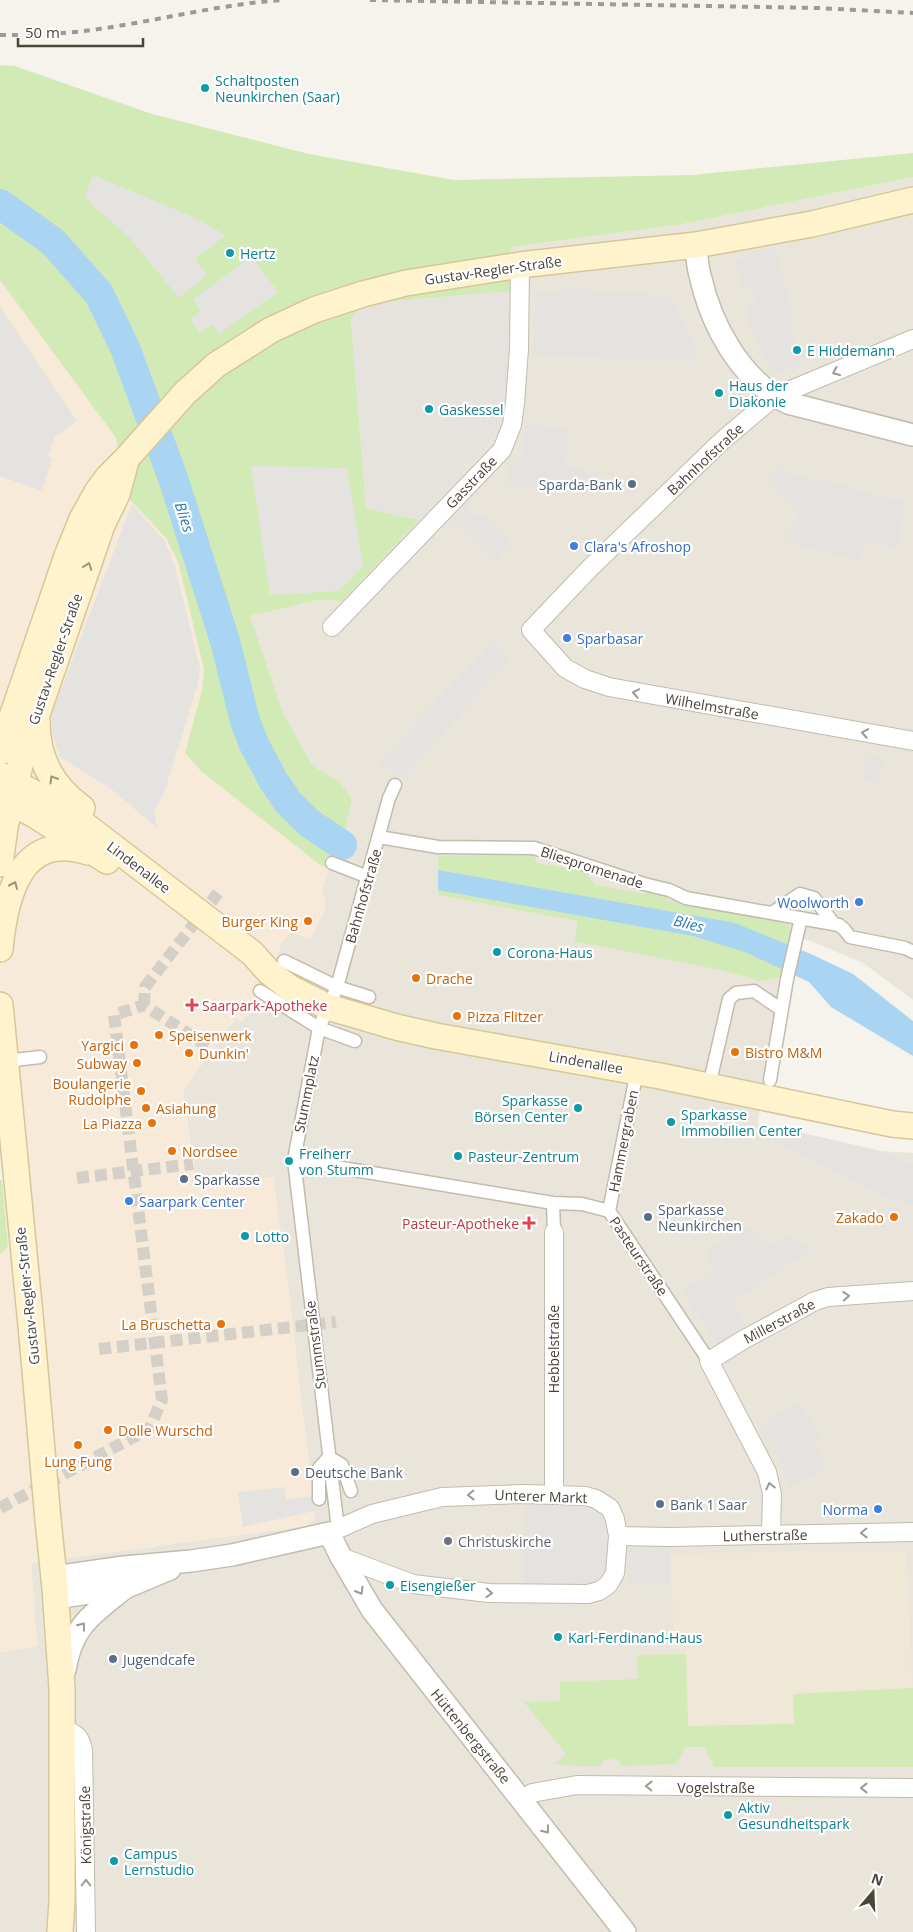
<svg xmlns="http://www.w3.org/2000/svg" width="913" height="1932" viewBox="0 0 913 1932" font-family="'Open Sans',sans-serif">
<rect width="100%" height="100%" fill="#f6f3ec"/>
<path fill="#eae5da" d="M913,177V1000L863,963L791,933L780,977L758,1124L880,1151L913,1153V1932H0V1652L37,1646L31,1563L306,1526L315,1518L287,1277L273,1177L239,1182L238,1176L196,1181L183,1090L236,1017L240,1022L261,1004L281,943L291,932L311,939L325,909L322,890L328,870L336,871L352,800L340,782L313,766L283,713L250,616L318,600L342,601L501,431L514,291L511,247L683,224Z"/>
<path fill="#f7ead8" d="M0,280L116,438L129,499L166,538L178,562L204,669L202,690L185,753L201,771L320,865L336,871H328L322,890L325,898V909L311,939L291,932L281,943L261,1004L240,1022L235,1017L183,1090L196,1181L238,1175L239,1182L273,1177L287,1277L315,1518L306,1526L31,1563L37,1646L0,1652V1254L8,1247L0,1158Z"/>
<path fill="#e6e2dd" d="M514,291L506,419L501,431L419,520L366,508L351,319L357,311L384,302Z"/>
<path fill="#efe8d6" d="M802,1551L906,1552L913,1688L793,1694L795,1724L688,1727L686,1649H671L673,1627L670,1554Z"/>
<path fill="#d2eab5" d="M0,65L15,66L152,114L309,154L454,180L692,175L913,153V177L683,224L511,247L514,291L384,302L357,311L351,320L366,508L419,520L342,601L318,600L250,616L283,713L313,766L340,782L352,800L336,871L320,865L201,771L185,753L202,690L204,669L178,562L166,538L129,499L116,438L0,280Z
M534,854L536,863L585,871L595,885L644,894L649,890L665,894L668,900L784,921L789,926L791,933L780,977L760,981L721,970L574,941L578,921L438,895V856Z
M0,1180H2L8,1247L0,1254Z
M686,1654L688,1726L794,1724L793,1694L913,1688V1767H714L704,1747H685L676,1764L622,1766L618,1759L604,1760L600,1766H577L555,1764L566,1754L524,1702L560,1701V1682L638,1679L637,1655Z"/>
<path fill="#e5e3e0" d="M93,175L193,217L226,235L195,259L207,275L179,298L128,236L92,205L85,196Z
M776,247L791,306L792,335L803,365L772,374L752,332L745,306L755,303L751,289L742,291L735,262L754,251Z
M252,257L278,292L219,334L212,324L200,333L190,319L201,311L193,299Z
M562,288L672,296L696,345V362L532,355L536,294L561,293Z
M0,306L77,421L55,437L48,456L52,459L42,491L0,476Z
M526,424L570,430L565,465L602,473L586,494L505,485L509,467L521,456Z
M251,466L347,468L363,566L339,591L270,595Z
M782,467L787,474L827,481L905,503L898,549L864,541L860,561L795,545L783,534L800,516L767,483Z
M132,504L164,540L174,563L200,668L198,684L164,793L154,811L157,828L110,788L60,757L53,736L51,715Z
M465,505L473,514H483L512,542L493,562L451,521Z
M494,640L510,659L404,778L380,765L385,754L396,744Z
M867,754L884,757L879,784L862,781Z
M765,1124L880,1151L913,1165V1204L890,1199L763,1137Z
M752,1227L771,1245L788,1237L806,1244L810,1251L733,1301L748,1327L718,1345L681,1291L714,1269L704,1253L719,1242Z
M799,1402L820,1435L813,1443L828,1468L788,1487L783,1466L757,1426Z
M284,1487L286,1499L313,1496L314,1511L243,1527L238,1492Z
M525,1494L610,1508L608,1585L524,1594Z
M627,1537H670L671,1585H627Z"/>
<path fill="#a9d4f2" d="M438,870L735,923L813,955L853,974L913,1021V1056L831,1007L809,982L745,952L693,936L438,890Z"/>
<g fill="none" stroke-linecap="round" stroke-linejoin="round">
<path stroke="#a9d4f2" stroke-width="30" d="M0,204L53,242L99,294L125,348L173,478L225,641L245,721L254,744L273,780L288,802L309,823L342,845"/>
<path stroke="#d4d0c8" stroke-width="12" stroke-dasharray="12 6" stroke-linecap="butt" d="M144,1005L145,987L218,893
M77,1178L193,1164
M99,1349L336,1322
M0,1508L149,1429L162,1400L114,1015L144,1005L212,1049"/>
<defs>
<path id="pedestrian" d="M379,837L438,847L534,848L644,884L669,890L686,898L839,925L844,929L850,937L905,948L913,952
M332,863L368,877
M772,913L800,894L814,898L834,924
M284,961L337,987L369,997
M260,991L319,1028L355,1041
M3,1065L6,1061L40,1057
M770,1080L787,979L801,918
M709,1086L729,999L736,993L754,991L782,1010
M294,1160L553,1203L582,1204L609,1211L709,1361
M553,1203L554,1232
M609,1211L637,1071
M319,1499V1468L329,1457L342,1465L351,1491
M338,1529L294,1160L319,1028L337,987L389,798L395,785"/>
<path id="minor" d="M913,339L774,397L723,440L590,568L531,630L565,668L585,679L609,687L913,741
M332,627L502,450L512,425L515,403L519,349L520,265
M554,1232V1494
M329,1533L372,1514L442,1497L525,1494L586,1496L596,1499L610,1508L615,1519L618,1536L615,1573L608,1585L599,1591L588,1594L489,1593L413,1584L341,1557
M771,1535L772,1494L767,1472L709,1361L743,1340L815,1301L828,1297L913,1291
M618,1536L670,1537L913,1532
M63,1729C77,1734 80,1736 83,1750L86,1932
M524,1802L532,1793L577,1785L913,1788"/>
<path id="tertiary" d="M696,245C697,255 697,266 700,275C711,325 741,381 788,403L913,435
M54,1577L124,1567L191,1561L232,1555L329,1533L341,1557L372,1610L625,1932
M56,1598L127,1587L170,1569
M65,1670C72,1625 93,1614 126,1587"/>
<path id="secondary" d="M37,721C37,759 52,786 82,808
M0,752L67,556L82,519L97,492L108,477L126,459L185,393L216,365L271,330L314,310L363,294L406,283L520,265L696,245L812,224L913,200
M0,775L36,794L73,816L252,953L269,972L290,988L328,1007L396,1027L436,1036L660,1076L892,1124L913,1126
M0,797L33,814L107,861
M0,864L5,827L21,761L102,525L117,494L126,461
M0,949C5,897 20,830 88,852
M0,1005L32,1336
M48,1520L55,1588L62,1688V1900L60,1932"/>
</defs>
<use href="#pedestrian" stroke="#c2bbae" stroke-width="15"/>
<use href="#minor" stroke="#c2bbae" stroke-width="20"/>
<use href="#tertiary" stroke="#c2bbae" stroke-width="24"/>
<use href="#secondary" stroke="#d6c79b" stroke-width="28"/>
<use href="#pedestrian" stroke="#fff" stroke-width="12"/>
<use href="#minor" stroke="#fff" stroke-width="18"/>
<use href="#tertiary" stroke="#fff" stroke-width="21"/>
<use href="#secondary" stroke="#fff3cd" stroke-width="25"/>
<path stroke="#9a9a9a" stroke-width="4" stroke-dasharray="6 6" stroke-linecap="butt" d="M370,0L818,8L913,13
M0,35C33,35 67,34 99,29C161,20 221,4 284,0"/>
<defs>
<path id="secondary-bridge" d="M32,1336L48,1520"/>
</defs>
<use href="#secondary-bridge" stroke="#d6c79b" stroke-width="28" stroke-linecap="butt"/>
<use href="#secondary-bridge" stroke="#fff3cd" stroke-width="25"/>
</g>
<defs><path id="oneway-chevron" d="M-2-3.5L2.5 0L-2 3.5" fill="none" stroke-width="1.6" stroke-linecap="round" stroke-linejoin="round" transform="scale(1.25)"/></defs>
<g stroke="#9c9892">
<use href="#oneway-chevron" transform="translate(836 372) rotate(157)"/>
<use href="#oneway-chevron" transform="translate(636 693) rotate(-169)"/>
<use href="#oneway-chevron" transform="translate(865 733) rotate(-170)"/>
<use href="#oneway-chevron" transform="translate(846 1296) rotate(-4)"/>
<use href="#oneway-chevron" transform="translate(770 1486) rotate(-102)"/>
<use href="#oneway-chevron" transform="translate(471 1495) rotate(179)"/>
<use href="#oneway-chevron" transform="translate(864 1533) rotate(179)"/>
<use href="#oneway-chevron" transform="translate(360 1591) rotate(60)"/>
<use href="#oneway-chevron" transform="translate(489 1593) rotate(3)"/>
<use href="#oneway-chevron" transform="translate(82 1626) rotate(-52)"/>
<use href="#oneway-chevron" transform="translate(649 1786) rotate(-179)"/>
<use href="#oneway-chevron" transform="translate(864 1788) rotate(-180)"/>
<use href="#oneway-chevron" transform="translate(546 1830) rotate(52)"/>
<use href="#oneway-chevron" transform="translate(86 1883) rotate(-90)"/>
</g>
<g stroke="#9c937c">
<use href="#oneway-chevron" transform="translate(88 566) rotate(-70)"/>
<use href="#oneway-chevron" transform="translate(53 779) rotate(-121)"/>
<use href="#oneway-chevron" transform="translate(14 885) rotate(-66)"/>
</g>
<g fill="#0f9aa8" stroke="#fff" stroke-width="2">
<circle cx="205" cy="88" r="5"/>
<circle cx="230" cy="253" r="5"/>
<circle cx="797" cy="350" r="5"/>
<circle cx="719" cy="393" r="5"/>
<circle cx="429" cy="409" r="5"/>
<circle cx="497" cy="952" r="5"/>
<circle cx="578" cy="1108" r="5"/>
<circle cx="671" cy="1122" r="5"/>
<circle cx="458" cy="1156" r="5"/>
<circle cx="289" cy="1161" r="5"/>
<circle cx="245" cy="1236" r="5"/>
<circle cx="390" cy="1585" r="5"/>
<circle cx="558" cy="1637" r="5"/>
<circle cx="728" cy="1815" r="5"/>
<circle cx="114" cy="1861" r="5"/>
</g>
<g fill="#5c6f8a" stroke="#fff" stroke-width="2">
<circle cx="632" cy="484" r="5"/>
<circle cx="184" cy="1179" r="5"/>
<circle cx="648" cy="1217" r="5"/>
<circle cx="295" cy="1472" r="5"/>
<circle cx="660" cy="1504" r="5"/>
<circle cx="113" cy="1659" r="5"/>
</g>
<g fill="#3f7fe0" stroke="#fff" stroke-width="2">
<circle cx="574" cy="546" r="5"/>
<circle cx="567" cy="638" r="5"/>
<circle cx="859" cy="902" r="5"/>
<circle cx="129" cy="1201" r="5"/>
<circle cx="878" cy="1509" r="5"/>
</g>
<g fill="#e8710a" stroke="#fff" stroke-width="2">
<circle cx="308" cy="921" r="5"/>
<circle cx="416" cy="978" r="5"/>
<circle cx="457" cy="1016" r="5"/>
<circle cx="159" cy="1035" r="5"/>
<circle cx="134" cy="1045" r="5"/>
<circle cx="735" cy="1052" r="5"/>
<circle cx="189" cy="1053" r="5"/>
<circle cx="137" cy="1063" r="5"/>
<circle cx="141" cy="1091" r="5"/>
<circle cx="146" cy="1108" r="5"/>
<circle cx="152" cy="1123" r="5"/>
<circle cx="172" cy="1151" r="5"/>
<circle cx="894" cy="1217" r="5"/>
<circle cx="221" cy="1324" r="5"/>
<circle cx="108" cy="1430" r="5"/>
<circle cx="78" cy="1445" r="5"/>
</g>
<g fill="#e0444e" stroke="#fff" stroke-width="2">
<path d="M189.5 997.5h5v5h5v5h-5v5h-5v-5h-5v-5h5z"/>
<path d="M526.5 1215.5h5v5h5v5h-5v5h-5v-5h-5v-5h5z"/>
</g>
<circle fill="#6b7280" stroke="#fff" stroke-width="2" cx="448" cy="1541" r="5"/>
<g text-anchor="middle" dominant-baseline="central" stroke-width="4.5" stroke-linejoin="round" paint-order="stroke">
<g font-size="14" fill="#0d838f" stroke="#fff" text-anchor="start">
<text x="215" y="80">Schaltposten<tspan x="215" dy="16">Neunkirchen (Saar)</tspan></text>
<text x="240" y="253">Hertz</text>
<text x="807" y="350">E Hiddemann</text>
<text x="729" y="385">Haus der<tspan x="729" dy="16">Diakonie</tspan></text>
<text x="439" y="409">Gaskessel</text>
<text x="507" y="952">Corona-Haus</text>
<text x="568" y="1100" text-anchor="end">Sparkasse<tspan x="568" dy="16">Börsen Center</tspan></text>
<text x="681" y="1114">Sparkasse<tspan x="681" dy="16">Immobilien Center</tspan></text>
<text x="299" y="1153">Freiherr<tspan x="299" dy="16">von Stumm</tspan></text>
<text x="468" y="1156">Pasteur-Zentrum</text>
<text x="255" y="1236">Lotto</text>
<text x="400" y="1585">Eisengießer</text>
<text x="568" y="1637">Karl-Ferdinand-Haus</text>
<text x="738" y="1807">Aktiv<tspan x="738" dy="16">Gesundheitspark</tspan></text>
<text x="124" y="1853">Campus<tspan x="124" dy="16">Lernstudio</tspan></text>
</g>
<g font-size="14" fill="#4b4439" stroke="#fff">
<text transform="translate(493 270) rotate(-8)">Gustav-Regler-Straße</text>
<text transform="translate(705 459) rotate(-43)">Bahnhofstraße</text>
<text transform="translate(471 482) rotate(-46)">Gasstraße</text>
<text transform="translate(55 659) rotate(-71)">Gustav-Regler-Straße</text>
<text transform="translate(712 706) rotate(10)">Wilhelmstraße</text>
<text transform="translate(139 867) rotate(37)">Lindenallee</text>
<text transform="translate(592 867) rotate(18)">Bliespromenade</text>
<text transform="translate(363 896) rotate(-74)">Bahnhofstraße</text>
<text transform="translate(586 1062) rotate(10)">Lindenallee</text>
<text transform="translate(306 1094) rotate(-79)">Stummplatz</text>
<text transform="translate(623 1141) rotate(-79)">Hammergraben</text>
<text transform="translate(639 1256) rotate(56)">Pasteurstraße</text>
<text transform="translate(27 1296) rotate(-96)">Gustav-Regler-Straße</text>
<text transform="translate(779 1321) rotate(-28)">Millerstraße</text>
<text transform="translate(315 1345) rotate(-97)">Stummstraße</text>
<text transform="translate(553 1349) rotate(-90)">Hebbelstraße</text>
<text transform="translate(541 1496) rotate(2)">Unterer Markt</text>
<text transform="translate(765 1535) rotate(-1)">Lutherstraße</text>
<text transform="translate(471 1736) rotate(51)">Hüttenbergstraße</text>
<text x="716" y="1787">Vogelstraße</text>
<text transform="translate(85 1825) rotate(-91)">Königstraße</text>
</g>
<g font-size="14" fill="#4e5e75" stroke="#fff" text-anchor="start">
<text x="622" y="484" text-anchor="end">Sparda-Bank</text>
<text x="194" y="1179">Sparkasse</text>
<text x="658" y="1209">Sparkasse<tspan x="658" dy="16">Neunkirchen</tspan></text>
<text x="305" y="1472">Deutsche Bank</text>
<text x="670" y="1504">Bank 1 Saar</text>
<text x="123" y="1659">Jugendcafe</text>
</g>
<g font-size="14" fill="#366cbe" stroke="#fff" text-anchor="start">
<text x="584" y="546">Clara's Afroshop</text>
<text x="577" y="638">Sparbasar</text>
<text x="849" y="902" text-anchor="end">Woolworth</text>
<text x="139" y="1201">Saarpark Center</text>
<text x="868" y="1509" text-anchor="end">Norma</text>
</g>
<g font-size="14" fill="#c56008" stroke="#fff" text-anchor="start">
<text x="298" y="921" text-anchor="end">Burger King</text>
<text x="426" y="978">Drache</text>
<text x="467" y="1016">Pizza Flitzer</text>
<text x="169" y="1035">Speisenwerk</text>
<text x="124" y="1045" text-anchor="end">Yargici</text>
<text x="745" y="1052">Bistro M&amp;M</text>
<text x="199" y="1053">Dunkin'</text>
<text x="127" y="1063" text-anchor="end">Subway</text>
<text x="131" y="1083" text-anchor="end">Boulangerie<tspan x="131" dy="16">Rudolphe</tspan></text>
<text x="156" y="1108">Asiahung</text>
<text x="142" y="1123" text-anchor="end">La Piazza</text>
<text x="182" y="1151">Nordsee</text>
<text x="884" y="1217" text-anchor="end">Zakado</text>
<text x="211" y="1324" text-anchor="end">La Bruschetta</text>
<text x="118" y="1430">Dolle Wurschd</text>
<text x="78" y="1461" text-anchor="middle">Lung Fung</text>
</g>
<g font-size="14" fill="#be3a42" stroke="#fff" text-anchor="start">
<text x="202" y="1005">Saarpark-Apotheke</text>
<text x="519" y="1223" text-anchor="end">Pasteur-Apotheke</text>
</g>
<g font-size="14" fill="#5b616d" stroke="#fff" text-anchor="start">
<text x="458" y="1541">Christuskirche</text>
</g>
<g font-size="15" font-style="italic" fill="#2e7ab2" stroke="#fff">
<text transform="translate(185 517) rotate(72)">Blies</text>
<text transform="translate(689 923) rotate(14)">Blies</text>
</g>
</g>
<g transform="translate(873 1892) rotate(19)" stroke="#ffffff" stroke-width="4" paint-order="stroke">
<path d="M0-4L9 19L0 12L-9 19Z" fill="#4b4439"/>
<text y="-8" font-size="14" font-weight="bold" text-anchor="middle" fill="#4b4439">N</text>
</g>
<path d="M18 38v8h125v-8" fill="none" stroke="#4b4439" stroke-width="2.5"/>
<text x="25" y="38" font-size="15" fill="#4b4439" stroke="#ffffff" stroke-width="4" paint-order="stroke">50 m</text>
</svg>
